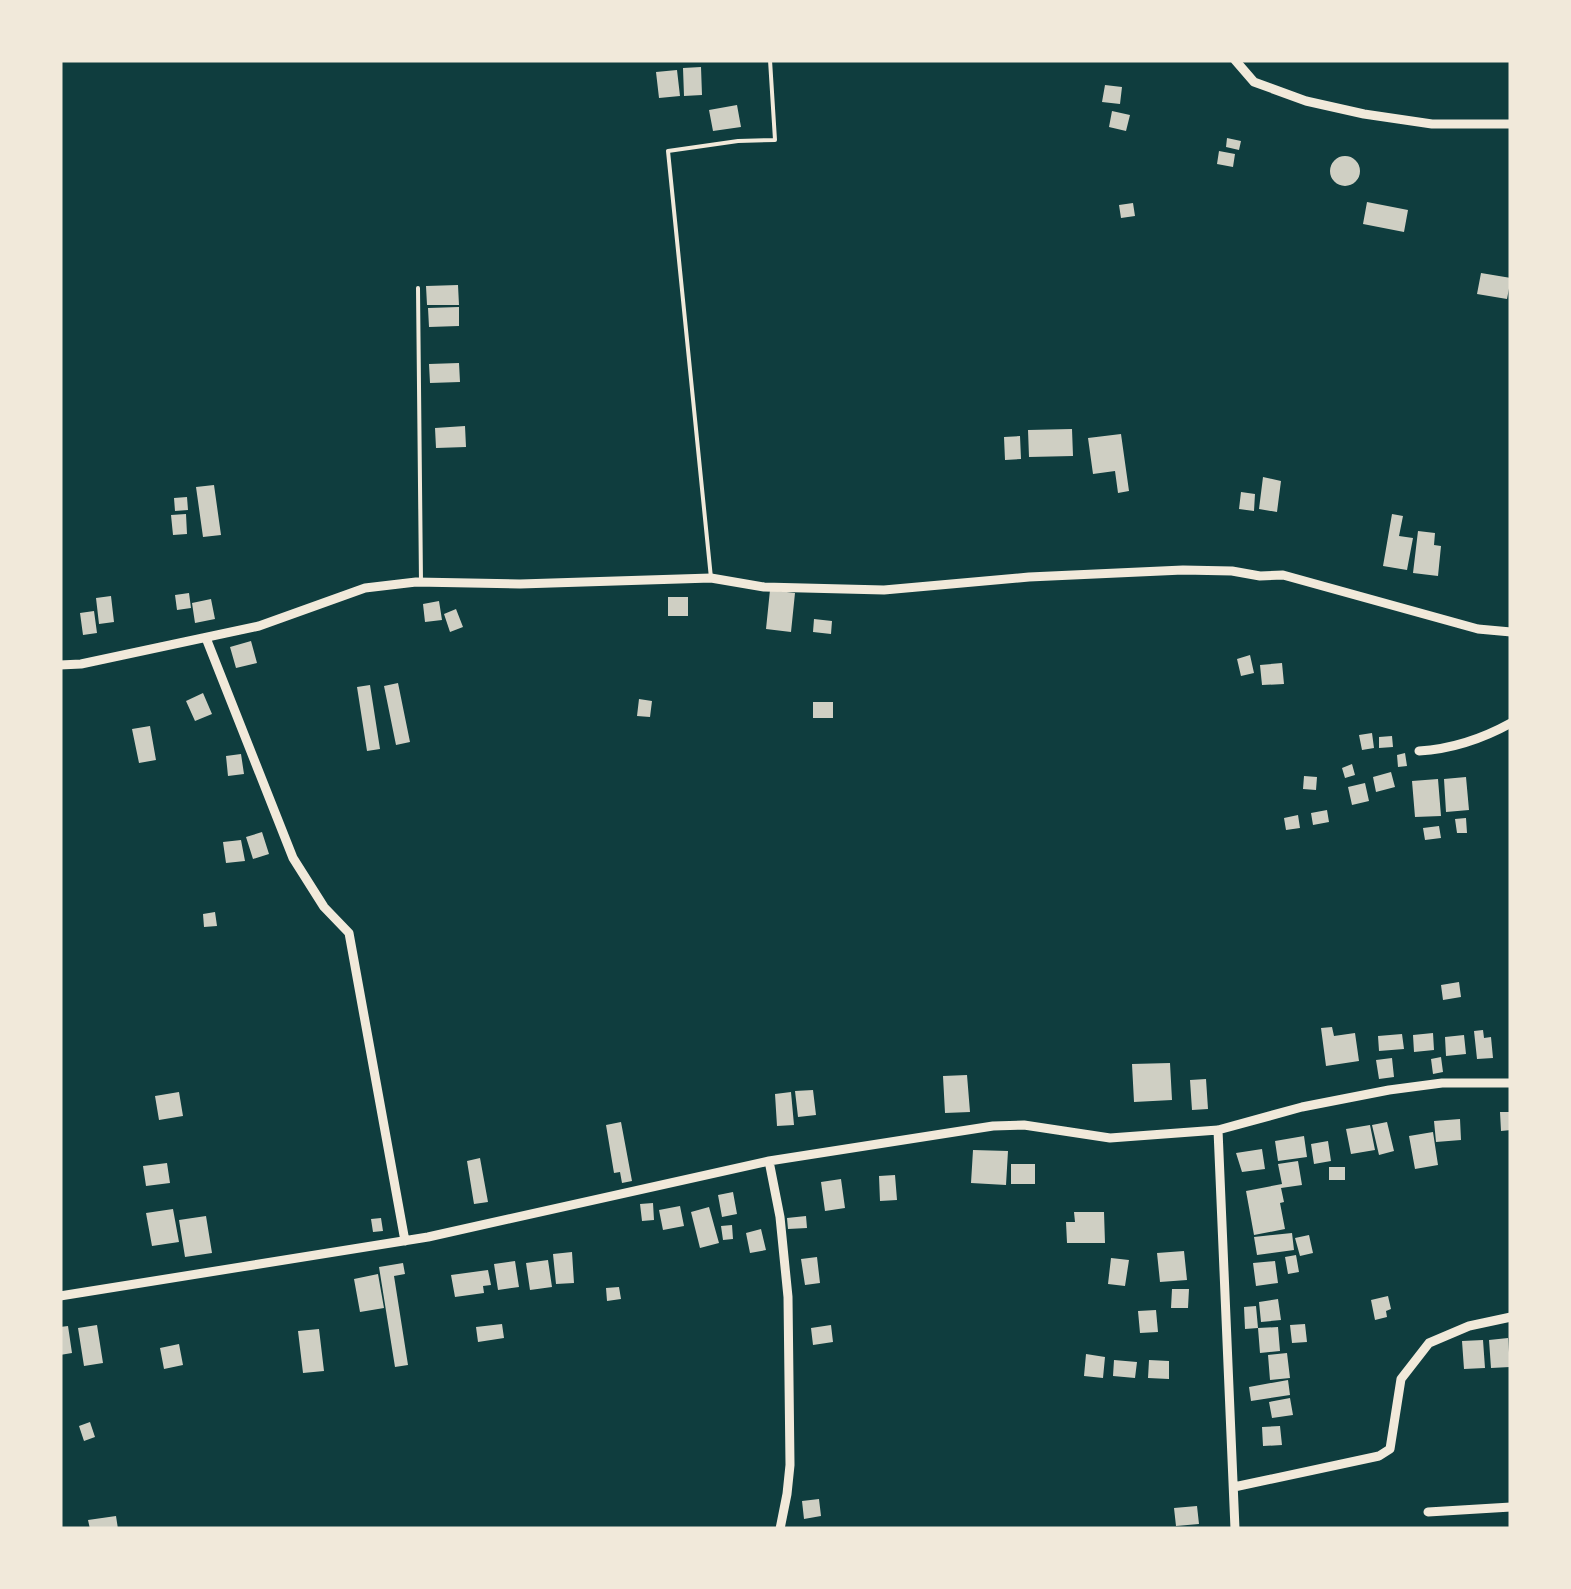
<svg xmlns="http://www.w3.org/2000/svg" width="1571" height="1589" viewBox="0 0 1571 1589" font-family="'Work Sans',sans-serif">
<rect width="100%" height="100%" fill="#0f3d3e"/>
<path fill="#cfcfc3" d="M701,67L702,95L684,96L683,68Z
M677,70L680,96L659,98L656,72Z
M1105,85L1122,87L1120,104L1102,102Z
M737,105L741,127L713,131L709,110Z
M1112,111L1130,115L1126,131L1109,127Z
M1227,138L1241,141L1239,150L1226,147Z
M1219,151L1235,154L1233,167L1217,164Z
M1330 171a15 15 0 1 1 30 0a15 15 0 1 1-30 0Z
M1367,202L1408,210L1404,232L1363,224Z
M1133,203L1135,216L1121,218L1119,205Z
M1481,273L1511,278L1507,299L1477,294Z
M458,285L459,305H427L426,286Z
M459,307V326L429,327L428,308Z
M459,363L460,382L430,383L429,364Z
M465,426L466,447L436,448L435,428Z
M1072,429L1073,456L1029,457L1028,430Z
M1121,434L1129,491L1118,493L1115,471L1093,474L1088,438Z
M1020,436L1021,459L1005,460L1004,437Z
M1263,477L1281,481L1277,512L1259,509Z
M214,485L221,535L203,537L196,487Z
M1241,492L1255,494L1254,511L1239,509Z
M187,497L188,510L175,511L174,498Z
M186,514L187,534L173,535L171,515Z
M1392,514L1403,516L1399,536L1413,538L1407,570L1383,566Z
M1418,531L1435,533L1434,545L1441,546L1438,576L1413,573Z
M770,590L795,593L791,632L766,629Z
M189,593L191,608L177,610L175,595Z
M111,596L114,622L99,624L96,598Z
M668,597H688V616H668Z
M211,599L215,619L195,623L192,603Z
M439,601L442,620L425,622L423,604Z
M456,609L463,627L450,632L444,614Z
M94,611L97,633L83,635L80,613Z
M814,619L832,621L831,634L813,632Z
M251,641L257,663L236,668L230,647Z
M1250,655L1254,673L1241,676L1237,659Z
M1282,663L1284,684L1262,685L1260,665Z
M398,683L410,742L396,745L384,686Z
M370,685L380,749L367,751L357,687Z
M203,693L212,714L195,721L186,701Z
M639,699L652,701L650,717L637,716Z
M813,702H833V718H813Z
M150,726L156,760L139,763L132,729Z
M1372,733L1374,748L1362,750L1359,735Z
M1392,736L1393,747L1379,748V737Z
M1405,753L1407,766L1398,767L1397,755Z
M241,754L244,774L228,776L226,756Z
M1352,764L1355,775L1345,778L1342,768Z
M1391,772L1395,787L1376,792L1373,777Z
M1304,776L1317,777L1316,790L1303,789Z
M1466,777L1469,810L1446,812L1444,779Z
M1438,779L1441,816L1415,817L1412,781Z
M1365,783L1369,801L1352,805L1348,787Z
M1327,810L1329,822L1313,825L1311,813Z
M1298,815L1300,828L1286,830L1284,818Z
M1466,818L1467,833H1457L1455,819Z
M1439,826L1441,838L1425,840L1423,828Z
M262,832L269,854L253,859L246,837Z
M241,840L245,861L226,863L223,842Z
M215,912L217,926L204,927L203,914Z
M1459,982L1461,997L1443,1000L1441,985Z
M1332,1027L1334,1036L1355,1033L1359,1061L1326,1066L1321,1028Z
M1483,1030L1484,1038L1491,1037L1493,1058L1477,1059L1474,1031Z
M1433,1033L1434,1050L1414,1052L1413,1035Z
M1402,1034L1404,1049L1379,1051L1378,1036Z
M1464,1035L1466,1054L1446,1056L1445,1037Z
M1441,1057L1443,1072L1433,1074L1431,1059Z
M1392,1058L1394,1077L1379,1079L1376,1060Z
M1170,1063L1172,1100L1134,1102L1132,1064Z
M967,1075L970,1112L945,1113L943,1076Z
M1206,1079L1208,1109L1192,1110L1190,1080Z
M813,1090L816,1115L798,1117L795,1091Z
M179,1092L183,1116L159,1120L155,1096Z
M791,1092L794,1125L777,1126L775,1094Z
M1500,1112H1511V1130L1501,1131Z
M1460,1119L1461,1140L1436,1142L1434,1121Z
M621,1122L632,1181L622,1183L620,1172L614,1173L606,1125Z
M1387,1122L1394,1151L1379,1155L1372,1125Z
M1370,1125L1375,1150L1351,1154L1346,1129Z
M1433,1132L1438,1165L1415,1169L1409,1136Z
M1304,1136L1307,1157L1278,1161L1275,1141Z
M1328,1141L1331,1161L1314,1164L1311,1144Z
M1262,1149L1265,1169L1242,1172L1236,1153Z
M973,1150L1008,1151L1006,1185L971,1183Z
M480,1158L488,1202L474,1204L467,1161Z
M1298,1161L1302,1185L1281,1188L1284,1202L1280,1203L1285,1229L1254,1235L1246,1191L1282,1184L1278,1164Z
M167,1163L170,1183L146,1186L143,1166Z
M1011,1164H1035V1184H1011Z
M1329,1167H1345V1180H1329Z
M895,1175L897,1200L880,1201L879,1176Z
M841,1179L845,1208L825,1211L821,1182Z
M733,1192L737,1214L722,1217L718,1195Z
M653,1203L654,1220L642,1221L640,1204Z
M680,1206L684,1226L663,1230L659,1210Z
M709,1207L719,1243L700,1248L691,1212Z
M173,1209L179,1242L152,1246L146,1213Z
M1074,1212H1104L1105,1243H1067L1066,1222H1075Z
M206,1216L212,1253L185,1257L179,1220Z
M806,1216L807,1228L788,1229L787,1218Z
M381,1218L383,1231L373,1232L371,1219Z
M732,1225L733,1239L723,1240L721,1226Z
M761,1229L766,1250L750,1253L746,1233Z
M1292,1233L1294,1250L1257,1255L1254,1237Z
M1309,1235L1313,1253L1300,1256L1295,1238Z
M1184,1251L1187,1280L1160,1282L1157,1253Z
M572,1252L574,1283L556,1284L553,1254Z
M1296,1255L1299,1272L1288,1274L1285,1257Z
M817,1257L820,1283L805,1285L801,1259Z
M1111,1258L1129,1260L1125,1286L1108,1284Z
M548,1260L552,1287L530,1290L526,1263Z
M515,1261L519,1287L498,1290L494,1264Z
M1275,1261L1278,1283L1256,1286L1253,1263Z
M403,1263L405,1274L394,1276L408,1365L395,1367L379,1267Z
M488,1270L491,1285L483,1286L484,1293L455,1297L451,1275Z
M378,1274L384,1308L360,1312L354,1279Z
M619,1287L621,1299L607,1301L606,1288Z
M1172,1289H1189L1188,1308H1171Z
M1388,1296L1391,1309L1386,1311L1387,1317L1375,1320L1371,1300Z
M1278,1299L1281,1320L1261,1322L1259,1302Z
M1256,1306L1258,1328L1245,1329L1244,1307Z
M1156,1310L1158,1332L1140,1333L1138,1311Z
M502,1324L504,1338L478,1342L476,1327Z
M1305,1324L1307,1342L1292,1343L1290,1325Z
M97,1325L103,1363L84,1366L78,1328Z
M831,1325L833,1342L813,1345L811,1328Z
M68,1326L72,1353L60,1355V1327Z
M1278,1327L1280,1351L1260,1353L1258,1328Z
M319,1329L324,1371L303,1373L298,1331Z
M1508,1338L1510,1367L1491,1368L1489,1340Z
M1483,1340L1485,1368L1464,1369L1462,1341Z
M179,1344L183,1365L164,1369L160,1348Z
M1287,1353L1290,1378L1270,1380L1268,1355Z
M1086,1354L1105,1357L1103,1378L1084,1376Z
M1114,1360L1137,1362L1135,1378L1113,1376Z
M1149,1360L1169,1361V1379L1148,1378Z
M1288,1380L1290,1395L1251,1401L1249,1387Z
M1290,1398L1293,1415L1272,1418L1269,1402Z
M90,1422L95,1437L84,1441L79,1426Z
M1280,1426L1282,1445L1263,1446L1262,1427Z
M819,1499L821,1516L804,1519L802,1501Z
M1197,1506L1199,1524L1176,1526L1174,1508Z
M116,1516L118,1529H90L88,1520Z"/>
<g fill="none" stroke-linecap="round" stroke-linejoin="round">
<path stroke="#f1e9da" stroke-width="4" d="M418,288L421,582
M711,578L668,151L738,141L775,140L770,60"/>
<path stroke="#f1e9da" stroke-width="9" d="M1235,60L1254,82L1306,101L1364,114L1432,124H1511
M206,638L293,858L324,907L349,933L405,1241
M60,665L81,664L259,626L365,588L416,582L520,584L711,578L764,587L884,590L1029,577L1183,570L1232,571L1260,576L1283,575L1478,629L1511,632
M1419,751C1453,749 1482,739 1511,723
M1218,1130L1235,1529
M769,1161L780,1217L788,1297L790,1465L787,1494L780,1529
M60,1296L428,1237L769,1161L993,1126L1024,1125L1110,1138L1218,1130L1302,1107L1389,1090L1442,1083H1511
M1234,1487L1379,1456L1390,1449L1401,1379L1429,1343L1469,1326L1511,1317
M1428,1512L1511,1507"/>
</g>
<rect width="1571" height="1589" fill="none" stroke="#f1e9da" stroke-width="125"/>
</svg>
